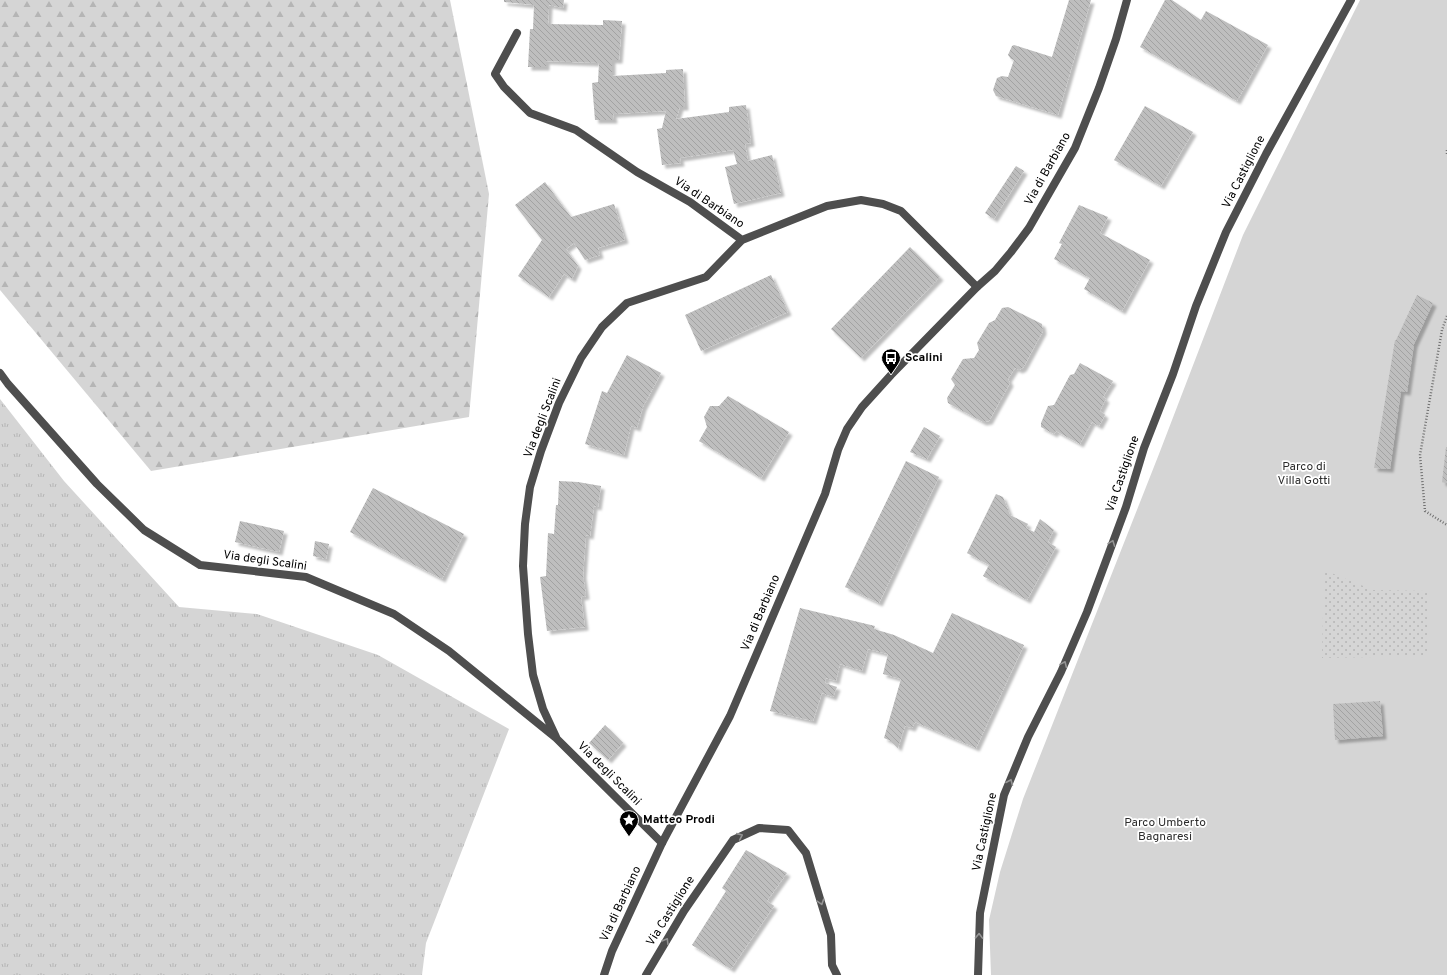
<svg xmlns="http://www.w3.org/2000/svg" width="1447" height="975" viewBox="0 0 1447 975" font-family="Overpass,sans-serif">
<defs>
<pattern id="grass-tufts" width="24" height="20" patternUnits="userSpaceOnUse"><rect width="24" height="20" fill="#d5d5d5"/><path d="M3 7l-1-3M5 7V3M7 7l1-3M15 17l-1-3M17 17v-4M19 17l1-3" fill="none" stroke="#b5b5b5"/></pattern>
<pattern id="forest-firs" width="22" height="20" patternUnits="userSpaceOnUse"><rect width="22" height="20" fill="#d5d5d5"/><path d="M5 1l3.5 6h-7zM16 11l3.5 6h-7z" fill="#b5b5b5"/></pattern>
<pattern id="garden-dots" width="8" height="8" patternUnits="userSpaceOnUse"><rect width="8" height="8" fill="#d5d5d5"/><path d="M2 2h.1M6 6h.1" fill="none" stroke="#b5b5b5" stroke-width="1.8" stroke-linecap="round"/></pattern>
<pattern id="building-back-hatch" width="6" height="6" patternUnits="userSpaceOnUse"><rect width="6" height="6" fill="#bebebe"/><path d="M-1 5l2 2M0 0l6 6M5-1l2 2" fill="none" stroke="#a2a2a2"/></pattern>
<filter id="shadow"><feDropShadow dx="3.5" dy="3.5" stdDeviation="1" flood-color="#0004"/></filter>
</defs>
<rect width="100%" height="100%" fill="#fff"/>
<path fill="url(#grass-tufts)" d="M0,399L64,481L179,607L257,614L378,655L509,729L426,943L422,975H0Z"/>
<path fill="url(#forest-firs)" d="M0,0H450L489,194L469,417L151,471L0,290Z"/>
<path fill="#d5d5d5" d="M1360,0H1447V975H991L989,920L1000,872L1023,799L1159,454L1243,235Z"/>
<path fill="url(#garden-dots)" d="M1324,570L1373,590L1427,591V656L1322,658Z"/>
<path fill="url(#building-back-hatch)" filter="url(#shadow)" d="M504,0H564L563,8L549,5L548,24L603,25V20L622,21L619,60H612V76L666,73V70L683,69L685,107H680L676,119L729,112V107L746,105L751,143L745,144L748,161L772,155L781,193L734,204L725,167L737,164L733,150L680,158L681,163L662,165L657,129L662,128L666,111L613,114L614,120H595L592,83L598,82L599,63L546,61V67H528L530,29H533L534,5L504,2Z
M1069,0H1091L1058,115L996,96L993,90L997,78L1002,76L1008,77L1014,60L1011,59L1008,55L1012,46L1014,45L1052,57Z
M1165,0H1172L1201,20L1206,11L1268,45L1237,101L1140,47Z
M1145,106L1193,132L1161,186L1114,160Z
M1016,166L1024,171L994,219L985,213Z
M545,182L571,217L614,204L625,240L598,248L600,255L585,260L574,243L566,249L578,266L572,279L564,274L549,297L518,276L542,240L515,205Z
M1079,205L1108,217L1100,233L1150,260L1122,311L1084,289L1090,278L1054,259L1062,244L1059,243Z
M910,247L940,277L861,358L831,329Z
M771,275L788,312L701,351L685,315Z
M1417,295L1433,303L1414,344L1407,392L1401,391L1390,469L1374,468L1395,340H1396Z
M1008,307L1042,324L1043,331L1023,368L1019,370L1015,368L1008,379L1010,383L989,421L983,422L948,403L947,398L955,385L951,379L963,359L974,358L979,350L977,343L989,323L995,320L1002,308Z
M627,355L661,373L643,407L637,428L631,426L624,455L585,444L602,391L607,393Z
M1080,363L1113,381L1103,397L1106,399L1100,411L1105,415L1099,426L1092,422L1080,444L1056,431L1054,434L1041,427V423L1048,406L1054,405L1070,375L1074,374Z
M728,396L789,432L761,478L699,441L707,427L704,417L710,406H719Z
M924,427L940,436L927,459L910,452Z
M1446,447H1447V483H1445L1442,482Z
M906,461L939,477L879,603L845,587Z
M559,481L578,482L601,486L598,507L594,506L590,536L586,535L583,575L586,596L581,597L585,627L547,631L540,577L546,576L548,533L554,534L556,505H558Z
M373,488L464,534L442,579L350,532Z
M996,494L1003,497L1010,515L1028,524L1026,528L1034,532L1040,519L1054,530L1048,542L1056,547L1027,600L983,576L989,565L967,553Z
M240,521L284,531L279,552L235,542Z
M315,541L329,544L326,559L313,556Z
M800,608L875,626L874,629L894,635L933,653L952,613L1024,645L976,748L915,722L912,728L905,726L898,748L891,741L884,738L901,679L883,674L888,654L868,649L862,671L840,664L836,681L826,678L825,683L837,687L833,697L822,693L813,721L770,711Z
M1380,701L1383,736L1335,740L1333,704Z
M605,725L623,743L608,760L589,743Z
M746,850L787,873L767,901L774,906L731,969L692,945L726,891L722,888Z"/>
<g fill="none" stroke-linecap="round" stroke-linejoin="round">
<path stroke="#707070" stroke-width="2.5" stroke-dasharray="1 2" stroke-linecap="butt" d="M1447,150V155
M1447,316L1442,330L1420,455L1425,511L1447,525"/>
<path stroke="#4e4e4e" stroke-width="8" d="M517,33L495,74L504,87L530,113L576,130L637,172L690,202L742,240L827,206L861,200L883,204L901,211L977,287
M0,373L8,384L97,484L144,530L200,565L306,577L394,614L449,651L556,738L662,843
M556,737L543,709L533,675L528,634L523,566L525,524L530,487L541,451L559,403L581,358L602,327L627,303L706,277L742,240
M646,975L684,911L733,840L759,828L788,830L806,853L831,935L832,965L837,975
M978,975L980,913L1004,795L1028,737L1061,672L1087,612L1126,507L1144,448L1173,374L1196,306L1226,232L1266,154L1351,0"/>
<path stroke="#4e4e4e" stroke-width="8" d="M604,975L612,951L662,843L730,716L825,494L838,450L847,429L862,407L891,375L977,287L995,271L1011,252L1029,228L1075,148L1099,88L1116,39L1127,0"/>
</g>
<defs><path id="oneway-chevron" d="M-2-3.5L2.5 0L-2 3.5" fill="none" stroke-width="1.6" stroke-linecap="round" stroke-linejoin="round"/></defs>
<g stroke="#959595">
<use href="#oneway-chevron" transform="translate(1112 543) rotate(-69)"/>
<use href="#oneway-chevron" transform="translate(1064 664) rotate(-66)"/>
<use href="#oneway-chevron" transform="translate(1010 782) rotate(-67)"/>
<use href="#oneway-chevron" transform="translate(740 836) rotate(-24)"/>
<use href="#oneway-chevron" transform="translate(821 902) rotate(72)"/>
<use href="#oneway-chevron" transform="translate(979 936) rotate(-88)"/>
<use href="#oneway-chevron" transform="translate(666 941) rotate(-59)"/>
</g>
<defs>
<symbol id="bus-pin" viewBox="-11 -11 22 30"><path d="M0 17L-7.5 6A9.5 9.5 0 1 1 7.5 6Z" fill="#000" stroke="#fff"/><path d="M-5-6H5V4H4V6H2V4H-2V6H-4V4H-5ZM-3.5-4V0h7V-4ZM-3.5 1.2v1.5H-2V1.2ZM2 1.2v1.5H3.5V1.2Z" fill="#fff"/></symbol>
<symbol id="sight-pin" viewBox="-11 -11 22 30"><path d="M0 17L-7.5 6A9.5 9.5 0 1 1 7.5 6Z" fill="#000" stroke="#fff"/><path d="M0-6L1.8-2.2L6-1.7L2.9 1.2L3.7 5.4L0 3.3L-3.7 5.4L-2.9 1.2L-6-1.7L-1.8-2.2Z" fill="#fff"/></symbol>
</defs>
<g fill-rule="evenodd">
<use href="#bus-pin" x="880" y="347" width="22" height="30"/>
<use href="#sight-pin" x="618" y="809" width="22" height="30"/>
</g>
<g text-anchor="middle" dominant-baseline="central" stroke-width="3.5" stroke-linejoin="round" paint-order="stroke">
<g font-size="12" fill="#000" stroke="#fff">
<text transform="translate(1048 169) rotate(-61)">Via di Barbiano</text>
<text transform="translate(1244 172) rotate(-63)">Via Castiglione</text>
<text transform="translate(709 203) rotate(34)">Via di Barbiano</text>
<text transform="translate(543 418) rotate(-69)">Via degli Scalini</text>
<text transform="translate(1123 474) rotate(-71)">Via Castiglione</text>
<text transform="translate(265 561) rotate(8)">Via degli Scalini</text>
<text transform="translate(761 613) rotate(-67)">Via di Barbiano</text>
<text transform="translate(609 774) rotate(45)">Via degli Scalini</text>
<text transform="translate(985 832) rotate(-78)">Via Castiglione</text>
<text transform="translate(621 904) rotate(-65)">Via di Barbiano</text>
<text transform="translate(671 911) rotate(-58)">Via Castiglione</text>
</g>
<g font-size="12" font-weight="bold" fill="#000" stroke="#fff" text-anchor="start">
<text x="905" y="358">Scalini</text>
<text x="643" y="820">Matteo Prodi</text>
</g>
<g font-size="12" fill="#2c2c2c" stroke="#fff">
<text x="1304" y="467">Parco di<tspan x="1304" dy="14">Villa Gotti</tspan></text>
<text x="1165" y="823">Parco Umberto<tspan x="1165" dy="14">Bagnaresi</tspan></text>
</g>
</g>
</svg>
